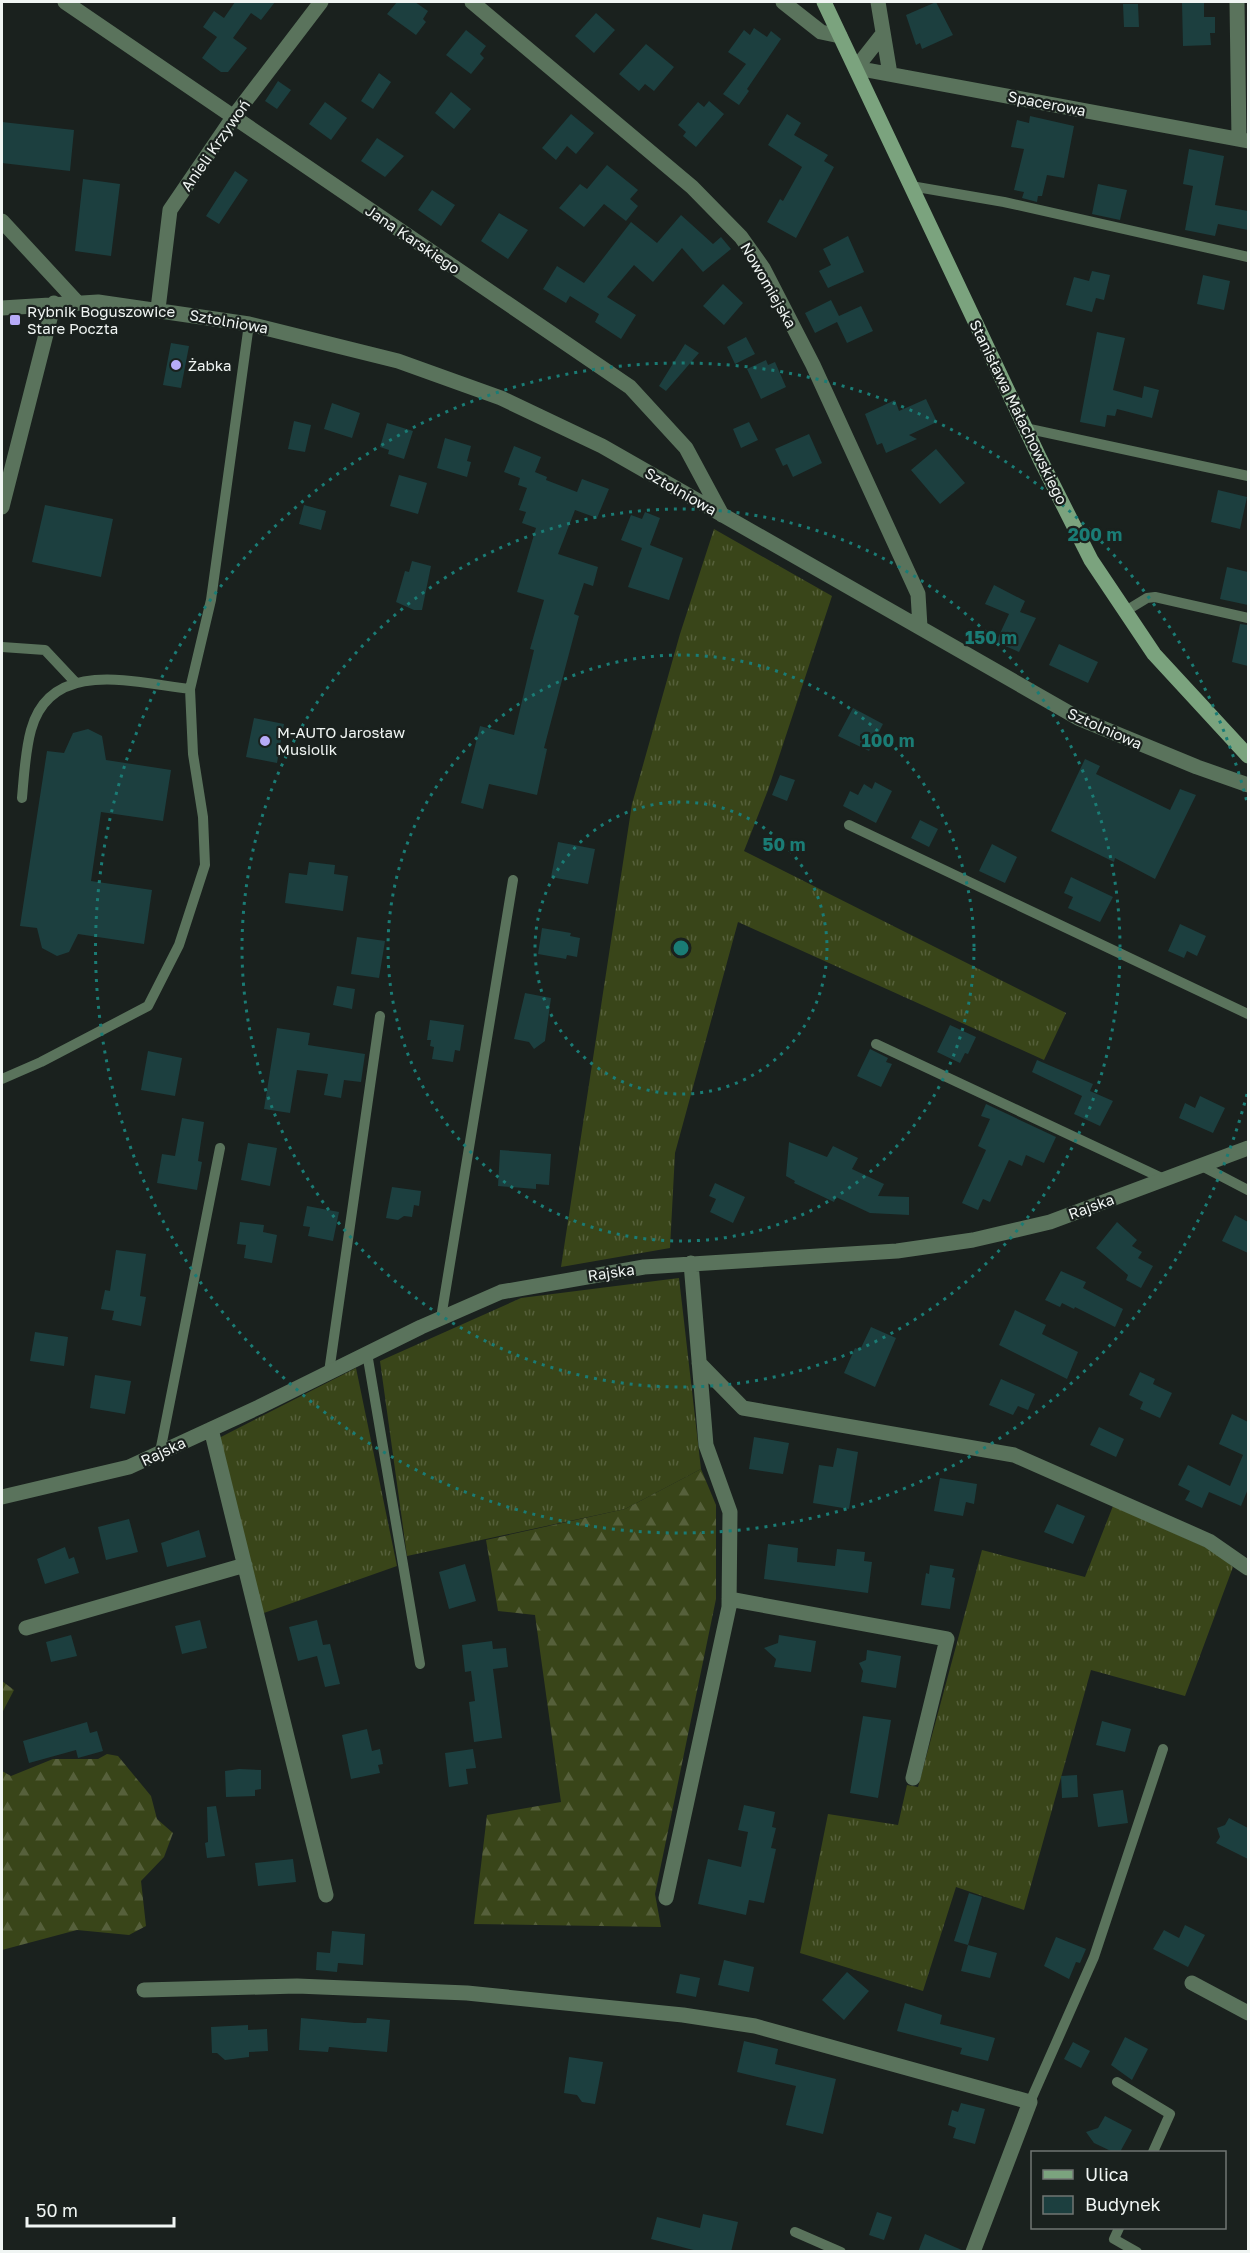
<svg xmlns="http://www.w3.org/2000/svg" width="1250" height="2253" viewBox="0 0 1250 2253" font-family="'Golos Text',sans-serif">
<defs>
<pattern id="grass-tufts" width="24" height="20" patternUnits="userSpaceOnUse" patternTransform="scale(1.5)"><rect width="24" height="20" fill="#394519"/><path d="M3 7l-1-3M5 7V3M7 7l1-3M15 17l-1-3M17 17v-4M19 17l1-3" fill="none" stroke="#56603b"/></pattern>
<pattern id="forest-firs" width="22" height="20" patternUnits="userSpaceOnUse" patternTransform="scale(1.5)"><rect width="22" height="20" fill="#394519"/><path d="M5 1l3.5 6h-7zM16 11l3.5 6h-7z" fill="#56603b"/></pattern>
</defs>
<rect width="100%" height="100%" fill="#1a211e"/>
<path fill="url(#grass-tufts)" d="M714,529L832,596L768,790L744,851L1066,1013L1044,1060L738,922L675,1153L670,1248L561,1267L632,804L680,634Z
M679,1278L701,1469L625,1509L407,1556L380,1361L521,1298Z
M356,1368L397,1566L261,1614L217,1439Z
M1113,1506L1214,1551L1233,1567L1185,1696L1091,1670L1024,1910L956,1887L923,1991L800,1953L828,1814L898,1825L907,1785L918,1787L982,1550L1085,1577Z"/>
<path fill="url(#forest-firs)" d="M701,1469L716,1505V1599L655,1894L661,1927L474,1924L487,1815L561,1802L535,1615L498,1611L486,1540L625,1509Z
M2,1681L14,1690L2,1713Z
M107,1754L118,1756L151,1796L157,1819L173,1833L164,1857L141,1881L146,1926L129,1935L77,1930L2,1950V1771L11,1776L53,1759H98Z"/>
<path fill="#1c3f3f" d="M235,2H275L261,20L251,13L233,38L247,48L228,72H221L202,58L217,37L203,27L214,11L224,18Z
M397,2H415L428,11L423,19L426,22L416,35L387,14Z
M936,2L953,35L922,49L920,43L916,45L906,15Z
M1182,2H1204V17H1215V33H1210L1211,45L1183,46Z
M1123,4H1138L1139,27H1124Z
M596,13L615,30L594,53L575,36Z
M754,28L767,37L771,31L781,39L747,89L749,91L739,105L723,94L746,64L728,52L744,30L750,35Z
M466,30L486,46L480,54L484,58L471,74L446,55Z
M646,44L674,67L654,91L645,84L639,91L619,74Z
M379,73L391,82L373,109L361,101Z
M278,81L291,90L277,109L265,101Z
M451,92L471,109L454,129L435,113Z
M709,101L724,114L696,147L683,136L686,132L678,125L698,102L704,107Z
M325,102L347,118L331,140L309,124Z
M571,114L594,133L576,154L567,146L556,160L542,148Z
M787,114L801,123L794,135L828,155L824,161L834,167L796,238L767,222L780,199L783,201L802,167L768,145Z
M1030,116L1074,126L1064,178L1047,175L1042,196H1038L1037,202L1022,198L1024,192L1014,190L1024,149L1011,147L1017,120L1029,123Z
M2,122L74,130L70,171L2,163Z
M377,138L404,156L385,177L361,161Z
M1189,149L1224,156L1215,205L1248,211V230L1218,224L1215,236L1185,230L1193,186L1183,184Z
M607,165L638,190L630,199L638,206L626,221L604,204L584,227L559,208L580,184L587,189Z
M235,171L248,180L219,224L206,216Z
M83,179L120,184L111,256L75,251Z
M1098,184L1127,190L1120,220L1092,214Z
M432,190L455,205L441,226L418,210Z
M499,213L528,230L508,259L481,241Z
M681,215L713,244L721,237L731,249L703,272L682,248L653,282L634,265L607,297L636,315L621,339L595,322L599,314L570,296L566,303L543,289L557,266L584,283L631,222L657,243Z
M848,236L864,272L828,288L819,271L831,265L823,249Z
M1092,271L1110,275L1104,300L1096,298L1092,312L1066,305L1074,277L1089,281Z
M1203,275L1230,281L1224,310L1197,304Z
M723,284L743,303L724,325L703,306Z
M831,300L839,316L861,306L873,331L847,343L837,322L815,333L805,313Z
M1097,332L1125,338L1113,390L1142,398L1144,386L1159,390L1152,418L1117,409L1115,416L1107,415L1105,427L1080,422Z
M746,337L755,354L735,364L727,347Z
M171,343L189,346L181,388L163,385Z
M685,344L699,353L666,391L659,386Z
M766,360L768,365L775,362L786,387L761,399L747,369Z
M926,399L937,422L909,435L917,439L886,453L882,443L877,445L865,414L895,400L899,411Z
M332,403L360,413L352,438L324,429Z
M294,421L311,425L305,452L288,449Z
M749,422L758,440L741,448L733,429Z
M387,423L413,431L404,459L388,454L389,450L380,447Z
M809,434L822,463L793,477L787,464L783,466L775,449Z
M445,438L471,446L467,461L471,462L467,477L437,468Z
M514,446L541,457L535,472L547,477L546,480L577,492L582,479L609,489L597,518L575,510L558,554L598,567L593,586L584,583L574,614L579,616L544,748L547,749L537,795L489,784L483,809L461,803L480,726L514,735L534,650L530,649L544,600L517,592L536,528L522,523L526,512L519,510L527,488L518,485L520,478L504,472Z
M936,449L965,483L940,504L911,470Z
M399,475L427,483L418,514L390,506Z
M1218,490L1247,497L1240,529L1211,522Z
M45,505L113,519L101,577L32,562Z
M304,505L326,511L321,530L299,524Z
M645,512L660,518L650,545L683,558L669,600L628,587L642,548L621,540L631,515L642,519Z
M412,561L431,566L422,610H414L396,602L405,571L409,572Z
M1227,567L1248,572V605L1220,599Z
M994,585L1025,601L1020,612L1036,618L1019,652L996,642L1009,614L985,604Z
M1240,624L1248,625V666L1232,662Z
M1059,644L1098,662L1088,683L1049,665Z
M853,708L883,724L869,751L838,736Z
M254,718L284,724L277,763L246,757Z
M88,729L102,736L106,760L171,770L163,821L101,812L91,881L152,890L144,944L78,934L69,952L57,956L42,948L37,928L20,926L47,751L64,753L73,733Z
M1085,759L1100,766L1096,774L1170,810L1180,789L1196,795L1155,879L1115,858L1114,862L1051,831Z
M780,775L795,780L787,801L772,795Z
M875,782L892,791L876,823L843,806L850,791L858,795L864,784L872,789Z
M920,820L938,829L929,847L911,838Z
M558,842L595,849L588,884L551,877Z
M992,844L1017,857L1005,883L979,871Z
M309,862L335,865L334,874L348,876L343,911L285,903L289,873L307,875Z
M1071,877L1113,897L1100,922L1068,908L1073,897L1064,893Z
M1180,924L1206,936L1197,956L1187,951L1184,958L1168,951Z
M542,928L571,933L570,936L580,938L577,957L567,955L566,959L538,954Z
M357,937L385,941L379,978L351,974Z
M337,986L355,989L352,1009L333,1005Z
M525,993L551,998L545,1041L534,1049L529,1042L514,1039Z
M430,1020L464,1025L460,1051L455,1050L453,1062L432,1059L434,1047L430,1046L431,1040H427Z
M950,1025L976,1037L968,1054L965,1053L960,1063L937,1052Z
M277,1028L310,1033L308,1045L365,1054L361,1082L344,1080L341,1098L324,1095L328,1074L297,1070L290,1113L264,1109Z
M870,1049L888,1058L886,1062L892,1064L881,1087L857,1076Z
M148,1051L182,1058L175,1096L141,1090Z
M1037,1060L1093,1084L1090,1091L1113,1101L1100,1126L1074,1114L1082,1096L1032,1072Z
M1200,1096L1225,1108L1213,1133L1179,1118L1185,1103L1195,1108Z
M986,1104L1056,1137L1044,1163L1026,1155L1022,1166L1009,1160L990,1202L983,1199L978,1210L962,1203L986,1150L978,1146L990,1119L981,1116Z
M182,1118L204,1122L198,1161L202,1162L197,1190L157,1183L162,1154L175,1156Z
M789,1142L827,1157L833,1146L858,1158L852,1169L884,1184L878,1196L909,1197V1215L870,1213L836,1197L834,1202L794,1183L795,1181L786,1176Z
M248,1143L277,1148L270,1186L241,1180Z
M500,1150L551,1154L549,1185L536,1184V1189L498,1186Z
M715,1183L745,1197L733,1223L710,1212L716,1199L709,1196Z
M392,1187L421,1191L419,1206L414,1205L412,1217L404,1216L398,1220L386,1218Z
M307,1206L339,1212L333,1241L308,1236L310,1227L303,1226Z
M1235,1215L1248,1222V1253L1222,1241Z
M240,1222L264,1225L263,1232L277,1235L272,1263L244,1258L246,1245L237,1244Z
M1117,1222L1137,1240L1132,1246L1142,1252L1138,1258L1153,1266L1141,1288L1126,1280L1128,1275L1096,1248Z
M116,1250L146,1254L140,1296L146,1297L141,1326L112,1320L114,1311L101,1309L105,1290L110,1291Z
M1061,1271L1086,1282L1083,1288L1123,1309L1115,1327L1075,1307L1074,1309L1062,1303L1060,1307L1045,1300Z
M1015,1310L1046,1325L1042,1334L1078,1352L1067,1379L999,1345Z
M871,1327L896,1338L875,1387L844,1373L855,1348L860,1350Z
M35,1332L68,1337L64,1366L30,1361Z
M1140,1372L1155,1379L1153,1384L1172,1393L1160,1418L1140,1409L1143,1402L1129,1395Z
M95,1375L131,1381L125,1414L90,1408Z
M1001,1379L1035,1394L1028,1410L1018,1406L1013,1415L989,1405Z
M1232,1414L1248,1422V1489L1241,1506L1209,1492L1202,1508L1185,1500L1190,1491L1178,1485L1188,1465L1230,1486L1243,1455L1219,1444Z
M1099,1427L1124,1439L1116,1457L1090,1445Z
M754,1437L789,1443L783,1474L749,1469Z
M837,1448L858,1452L849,1509L813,1503L819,1465L833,1467Z
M940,1478L977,1484L974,1504L966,1502L963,1516L934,1511Z
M1057,1504L1085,1516L1073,1544L1044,1532Z
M129,1519L138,1552L106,1560L98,1527Z
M199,1530L206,1557L167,1567L161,1543Z
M768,1544L798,1548L797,1562L835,1566L837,1549L865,1552L864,1561L872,1562L868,1593L764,1579Z
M65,1547L69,1559L74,1557L79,1573L45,1584L37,1559Z
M465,1564L476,1601L449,1609L439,1572Z
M930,1565L954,1569L952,1577L955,1578L950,1609L921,1605L926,1573L929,1574Z
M200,1620L207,1648L182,1654L175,1626Z
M317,1620L323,1645L330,1644L340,1684L325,1687L317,1656L298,1661L289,1627Z
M71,1635L77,1656L51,1662L46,1642Z
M779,1635L816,1641L811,1672L774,1667L776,1659L764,1648L778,1643Z
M492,1641L493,1649L506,1648L508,1667L493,1669L502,1738L474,1742L469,1702L475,1701L471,1671L465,1672L462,1645Z
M867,1650L901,1656L896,1688L861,1682L863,1671L859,1663L866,1660Z
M863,1716L891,1720L878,1798L850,1793Z
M1102,1721L1131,1729L1125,1752L1096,1745Z
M87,1722L90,1733L97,1731L103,1751L78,1758L76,1750L29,1763L23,1741Z
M367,1729L372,1751L380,1749L383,1764L378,1765L380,1773L351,1779L342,1735Z
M473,1749L476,1768L466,1769L468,1784L449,1787L445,1753Z
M239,1769L261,1770V1789L255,1790V1796L226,1797L225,1771Z
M1077,1775L1078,1797L1062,1798L1061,1776Z
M1123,1790L1128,1823L1098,1827L1093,1794Z
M744,1805L775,1812L772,1827L776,1828L771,1848L776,1849L764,1903L749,1900L746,1915L698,1904L708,1859L741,1867L748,1832L738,1830Z
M216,1806L225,1856L207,1858L205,1843L208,1842L207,1807Z
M1229,1818L1248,1828V1859L1216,1843L1220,1837L1217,1828L1225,1825Z
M293,1859L296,1882L258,1886L255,1863Z
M969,1893L982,1897L968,1945L997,1953L990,1978L961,1971L968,1945L954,1941Z
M1185,1925L1205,1935L1188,1967L1153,1949L1164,1930L1179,1938Z
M332,1931L365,1934L363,1965L338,1963L337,1972L316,1970L317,1952L330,1953Z
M1056,1937L1086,1949L1080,1963L1076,1962L1069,1979L1044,1966Z
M724,1960L754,1967L749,1992L718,1985Z
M847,1972L869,1991L844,2020L822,2000Z
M680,1974L700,1978L696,1997L676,1993Z
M905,2003L942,2015L940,2024L995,2038L988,2061L960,2054L962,2048L897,2031Z
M301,2018L355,2023H366L367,2018L390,2020L387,2052L329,2047L328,2052L299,2050Z
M248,2025V2030L267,2029L268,2051L249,2052V2057L225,2060L217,2053H212L211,2027Z
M1125,2037L1148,2049L1132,2080L1111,2065Z
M744,2041L778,2049L775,2064L836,2079L823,2134L786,2125L796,2086L737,2072Z
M1073,2042L1090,2051L1081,2068L1064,2059Z
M569,2057L603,2062L595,2104L582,2102L577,2095L564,2093Z
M961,2103L985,2109L975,2144L953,2138L956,2128L948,2125L952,2110L958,2112Z
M1105,2116L1132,2130L1120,2152H1113L1094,2143L1086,2132L1098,2128Z
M877,2212L892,2217L884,2240L869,2235Z
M703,2214L738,2222L731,2252H701L651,2239L657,2217L700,2228Z
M925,2234L964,2251V2252H918Z"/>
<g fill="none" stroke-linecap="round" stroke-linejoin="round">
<path stroke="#5a735c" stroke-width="10" d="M911,186L1004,202L1248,257
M1025,428L1248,476
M1124,612L1147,598L1155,597L1248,618
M2,647L45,650L76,683
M22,798C24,776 25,752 31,730C51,657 135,683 190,689
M849,825L1248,1014
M876,1044L1164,1179
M2,1079L41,1062L148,1006L179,945L205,865L203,817L193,754L190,689L211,600L249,324
M1200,1165L1248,1190
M441,1318L513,880
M367,1353L420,1664
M329,1372L380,1016
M160,1452L220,1148
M1117,2082L1170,2114L1153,2152
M1030,2102L1094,1957L1163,1749
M1119,2228L1114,2239L1137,2252
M795,2232L841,2252"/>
<path stroke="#5a735c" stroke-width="15" d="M65,2L630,387L686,448L722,515
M472,2L692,187L741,237L763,268L813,365L918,594L920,627
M783,2L821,32L840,36
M878,2L890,74
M1237,2L1239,139
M856,68L1248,141
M856,68L882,35
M2,221L76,301
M2,308L98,302L249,324L398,361L501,398L602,446L1078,718L1197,767L1248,785
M158,309L170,210L234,116L321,2
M2,507L54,303
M699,1363L743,1408L1014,1455L1209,1541L1248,1568
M211,1429L326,1895
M2,1497L129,1467L259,1407L421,1327L501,1292L644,1267L897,1251L973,1240L1050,1222L1248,1148
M729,1599L947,1639L913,1778
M26,1628L245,1565
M666,1898L729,1607L730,1512L706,1445L691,1263
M1192,1983L1248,2013
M144,1990L297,1986L467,1993L683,2015L755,2026L1030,2102L973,2252"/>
<path stroke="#7ba37e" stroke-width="15" d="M824,2L1040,459L1091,560L1154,654L1248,756"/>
</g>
<g fill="none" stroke="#1a7c75" stroke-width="3" stroke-dasharray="3 6">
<circle cx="681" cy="948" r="146"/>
<circle cx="681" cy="948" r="293"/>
<circle cx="681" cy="948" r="439"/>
<path d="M1247 1094A585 585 0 1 1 1247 802"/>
</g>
<g fill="#b7abf8" stroke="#1a211e" stroke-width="2">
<rect x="9" y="314" width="12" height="12" rx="3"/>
<circle cx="176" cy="365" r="6"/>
<circle cx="265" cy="741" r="6"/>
</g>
<g text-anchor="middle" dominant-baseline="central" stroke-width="4.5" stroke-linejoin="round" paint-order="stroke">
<g font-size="15" fill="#f0f5f3" stroke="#1a211e">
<text transform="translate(1047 103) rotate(11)">Spacerowa</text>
<text transform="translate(215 145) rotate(-55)">Anieli Krzywoń</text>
<text transform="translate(413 239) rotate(34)">Jana Karskiego</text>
<text transform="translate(769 285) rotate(60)">Nowomiejska</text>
<text transform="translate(229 321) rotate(10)">Sztolniowa</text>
<text transform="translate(1019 412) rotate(64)">Stanisława Małachowskiego</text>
<text transform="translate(681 491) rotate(30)">Sztolniowa</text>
<text transform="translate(1105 728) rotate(24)">Sztolniowa</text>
<text transform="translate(1091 1206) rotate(-20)">Rajska</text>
<text transform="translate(611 1272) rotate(-8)">Rajska</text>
<text transform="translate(163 1451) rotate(-25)">Rajska</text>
</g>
<g font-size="15" fill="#f0f5f3" stroke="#1a211e" text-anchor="start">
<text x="27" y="311">Rybnik Boguszowice<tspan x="27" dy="17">Stare Poczta</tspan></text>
<text x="188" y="365">Żabka</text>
<text x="277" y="732">M-AUTO Jarosław<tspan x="277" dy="17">Musiolik</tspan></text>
</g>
</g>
<circle cx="681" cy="948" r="9" fill="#1a7c75" stroke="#1a211e" stroke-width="3"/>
<g font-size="18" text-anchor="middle" font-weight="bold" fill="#1a7c75" stroke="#1a211e" stroke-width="4.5" stroke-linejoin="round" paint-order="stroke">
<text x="1095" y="541">200 m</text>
<text x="991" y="644">150 m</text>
<text x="888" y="747">100 m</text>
<text x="784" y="851">50 m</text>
</g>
<rect width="1250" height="2253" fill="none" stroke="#f0f5f3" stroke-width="6"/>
<rect x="1031" y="2151" width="195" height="78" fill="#1a211e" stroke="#707673" stroke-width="1.5"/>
<rect x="1043" y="2170" width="30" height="9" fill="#7ba37e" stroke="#707673" stroke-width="1.5"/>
<text x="1085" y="2181" font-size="18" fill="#f0f5f3">Ulica</text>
<rect x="1043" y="2196" width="30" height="18" fill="#1c3f3f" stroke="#707673" stroke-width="1.5"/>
<text x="1085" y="2211" font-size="18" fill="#f0f5f3">Budynek</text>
<path d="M27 2217v9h147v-9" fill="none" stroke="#f0f5f3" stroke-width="3"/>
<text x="36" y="2217" font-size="18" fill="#f0f5f3" stroke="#1a211e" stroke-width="4.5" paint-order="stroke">50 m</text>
</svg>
